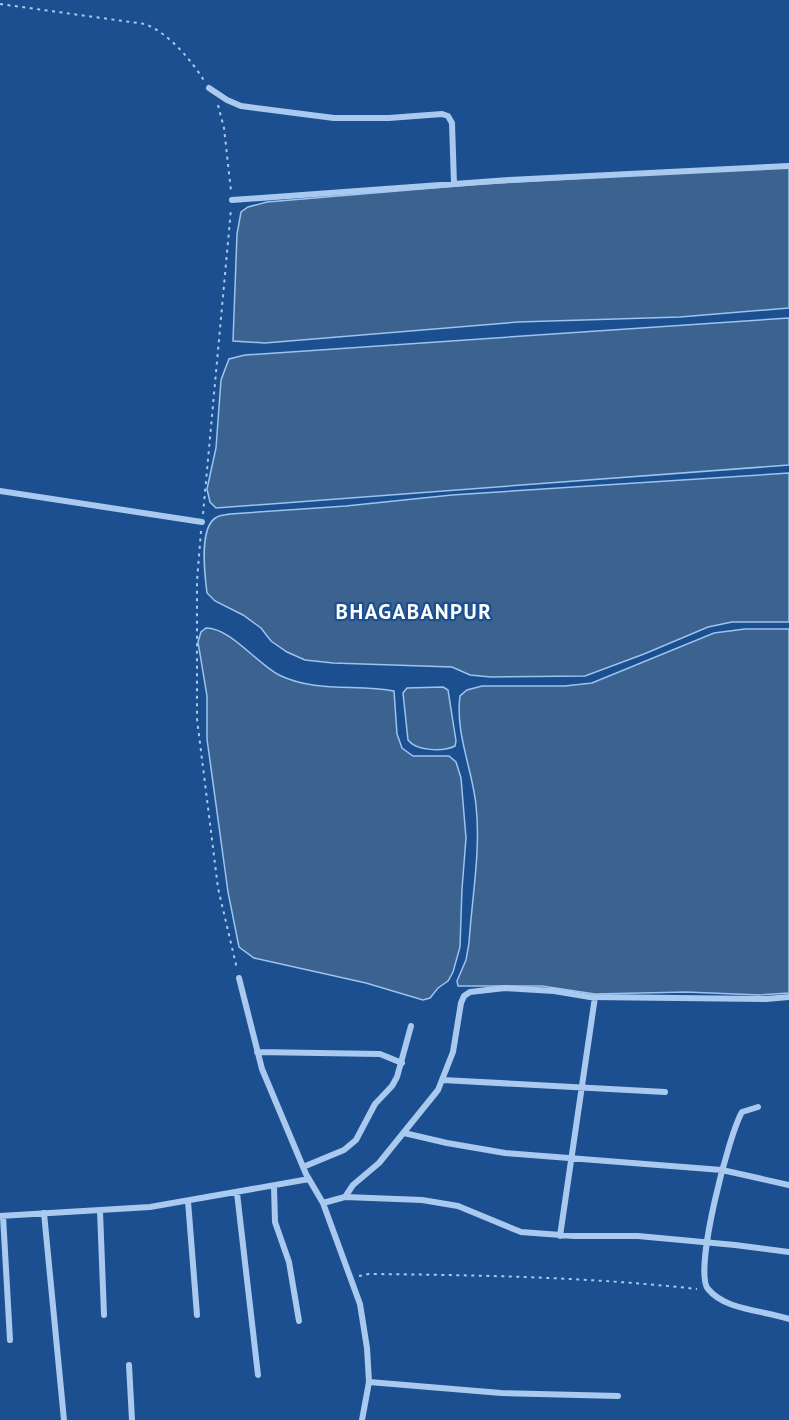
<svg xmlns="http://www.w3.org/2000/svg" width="789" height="1420" viewBox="0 0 789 1420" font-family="'PT Sans',sans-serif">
<rect width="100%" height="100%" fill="#1b4f8f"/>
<path fill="#3c6290" stroke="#9cc4f0" stroke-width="1.5" d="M789,166V308L680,317L518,322L265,343L233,341L237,234L241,212L248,207L267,202L481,184Z
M789,318V465L216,508L210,502L207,489L216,448L221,380L229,359L245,355Z
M789,473V622H732L708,627L644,654L585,676L491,677L470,675L452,667L333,663L305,660L287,652L271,641L261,628L243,615L215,601L207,593C205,577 198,526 217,517C220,515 226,515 230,514L346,506L452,495Z
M206,628C231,628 257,664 279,675C316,693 356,684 394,691L397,734L402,748L413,756H449L456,762L461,778L466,838L462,889L460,947L453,972L448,981L438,988L430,998L423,1000L366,983L254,958L239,947L228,892L207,739V696L198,642L201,632Z
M745,629H789V993L759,995L686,992L595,994L542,986H458L457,981L466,960L469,943C472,897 481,850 476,805C472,768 455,733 460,696L467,690L482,686H565L592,683L714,633Z
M443,687L448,690L456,741L455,746C443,752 416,751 408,740L403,693L407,688Z"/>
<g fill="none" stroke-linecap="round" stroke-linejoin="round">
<path stroke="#a9c9ee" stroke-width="2" stroke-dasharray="3 4.5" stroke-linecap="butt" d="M0,4L145,24C170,34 191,60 205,82
M218,105L224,128L231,191
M203,514L231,209
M201,531L197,581V719L218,888L237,969
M359,1276L369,1274C479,1275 588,1277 697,1289"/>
<path stroke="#a9c9ee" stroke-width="6" d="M209,88L227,100L241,106L334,118H389L442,114L448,116L452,123L454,184
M232,200L509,180L789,166
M0,491L202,522
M239,978L262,1069L306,1174L323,1203L360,1304L367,1348L369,1382L362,1420
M257,1052L380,1054L402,1063
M443,1080L665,1092
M758,1107L742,1112C729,1134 693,1271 708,1289C726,1311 764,1310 789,1319
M404,1133L447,1143L505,1153L722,1170L789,1185
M303,1167L344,1150L356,1140L375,1104L392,1086L397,1077L411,1026
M274,1187L275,1222L289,1262L299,1321
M237,1193L258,1375
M345,1197L353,1185L379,1163L438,1090L453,1052L461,1003L464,996L470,992L505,988L554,991L590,997L766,999L789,997
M188,1201L197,1315
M323,1203L345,1197L422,1200L458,1206L521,1232L574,1236H638L735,1245L789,1252
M100,1211L104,1315
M44,1213L64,1420
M0,1216L150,1207L309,1179
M3,1216L10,1340
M560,1236L595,997
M129,1365L132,1420
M369,1382L501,1393L618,1396"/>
</g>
<g text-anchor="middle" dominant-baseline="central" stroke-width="4.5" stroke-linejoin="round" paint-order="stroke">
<g font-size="21" font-weight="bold" letter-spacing="1.5" fill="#fff" stroke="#1b4f8f">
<text x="414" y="611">BHAGABANPUR</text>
</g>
</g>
</svg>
